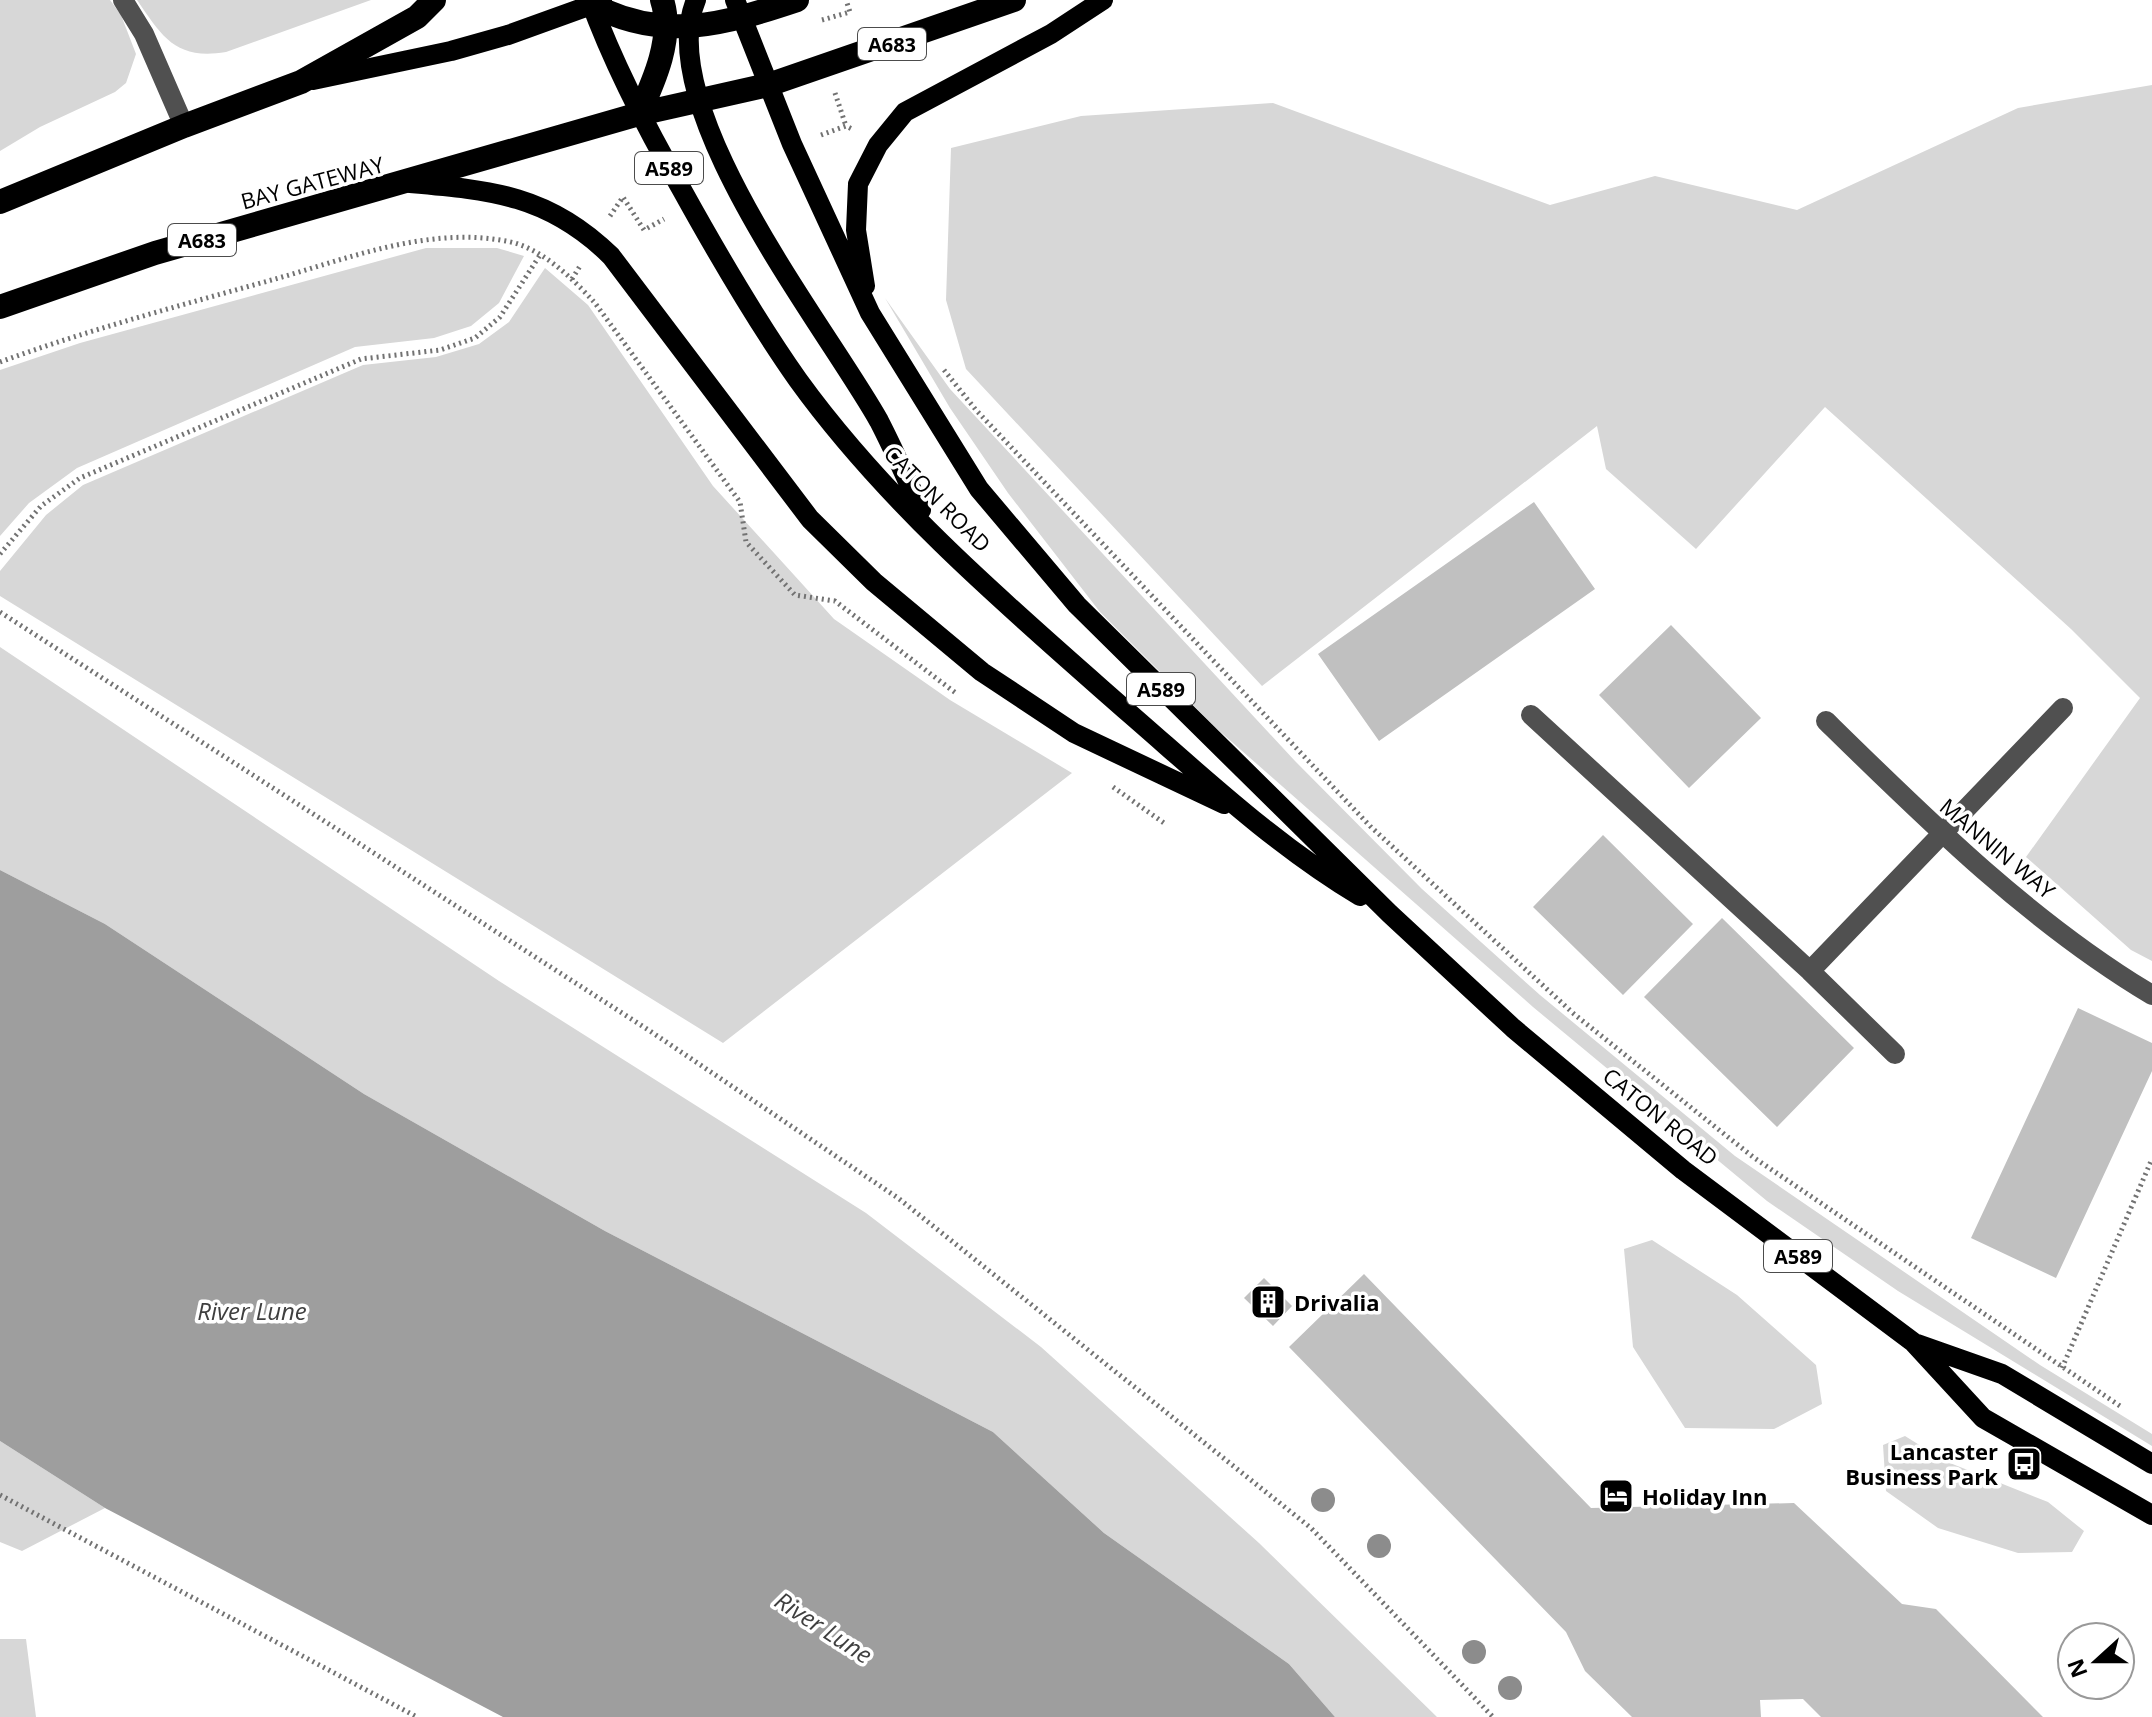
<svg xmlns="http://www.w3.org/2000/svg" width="2152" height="1717" viewBox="0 0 2152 1717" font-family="'Open Sans',sans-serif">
<rect width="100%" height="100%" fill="#fff"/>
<path fill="#d7d7d7" d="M0,0H110L121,15L136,54L126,83L115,92L40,127L0,151Z
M137,0H371L226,52C176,60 163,38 137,0Z
M2152,85V961L2131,950L2026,857L2140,698L2071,629L1825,407L1696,549L1606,469L1597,426L1262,686L966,369L946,300L951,148L1081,116L1273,103L1550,205L1655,176L1797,210L2018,108Z
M426,248H497L524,256L499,303L471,326L434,338L355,347L77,468L29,503L0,536V370L80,343Z
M545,268L588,305L713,486L834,619L950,700L1072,773L723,1043L0,596V571L46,515L83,485L363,365L436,357L479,344L509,322Z
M885,298L950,389L1295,761L1422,889L1540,995L1735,1156L2040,1365L2152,1434V1446L1898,1291L1767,1201L1533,1007L1216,728L1100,612L1008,493L950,408Z
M0,647L499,981L866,1213L1041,1347L1259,1543L1437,1717H1335L1289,1664L1104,1533L993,1432L605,1231L364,1094L105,924L0,870Z
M1652,1240L1737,1295L1816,1365L1822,1404L1774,1429L1685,1428L1633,1347L1624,1249Z
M1905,1436L1945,1461L2048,1502L2084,1531L2072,1552L2018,1553L1938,1528L1886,1491L1883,1445Z
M0,1441L105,1508L22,1551L0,1542Z
M0,1639H26L36,1717H0Z"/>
<path fill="#9e9e9e" d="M0,870L105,924L364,1094L605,1231L993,1432L1104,1533L1289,1664L1335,1717H503L105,1508L0,1441Z"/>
<path fill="#c0c0c0" d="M1534,502L1595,589L1379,741L1318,654Z
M1671,625L1761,718L1689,788L1599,695Z
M1603,835L1693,924L1623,995L1533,907Z
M1722,918L1854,1048L1777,1127L1644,997Z
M2078,1008L2152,1043V1071L2056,1278L1971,1238Z
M1364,1274L1591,1508L1794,1503L1902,1604L1936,1609L2043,1717H1821L1803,1699L1760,1700L1761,1717H1632L1585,1671L1566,1632L1289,1347Z
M1264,1278L1292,1306L1273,1326L1244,1298Z"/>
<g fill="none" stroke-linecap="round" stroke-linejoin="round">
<path stroke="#727272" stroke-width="5" stroke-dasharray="2 4" stroke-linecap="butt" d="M822,20L850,12L846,0
M835,93L846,126
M821,135L846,126L852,129
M610,216L623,197L644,230L664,219
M572,279L580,266
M0,362C88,330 178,306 268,281C345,260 425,226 506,241C541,247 572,278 595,303L740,502L746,542L795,595L835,601L957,694
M944,370L976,410L1370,826L1574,1014L1753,1157L2123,1408
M0,554L41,506L80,478L361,359L440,350L475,338L500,317L540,255
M0,612L650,1031L898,1198L1311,1528L1493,1717
M1113,787L1164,823
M2062,1368L2152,1159
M0,1495L417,1717"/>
<path stroke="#505050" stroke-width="20" d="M123,0L144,34L184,126
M1531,715L1810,971
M1826,721C1927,820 2030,922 2152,995
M1895,1054L1810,971L2063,708"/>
<path stroke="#000" stroke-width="20" d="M590,0C614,66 647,129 682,190C718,255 755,319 798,380C889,506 1013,611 1129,713C1204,778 1275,845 1360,896
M696,0C651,108 827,328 879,421C894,450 907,480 921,510
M735,0L792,144L870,313L979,489L1077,605L1390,914L1513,1028L1683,1170L1913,1342L1983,1418L2152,1515
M313,80L451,51L508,35L602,1
M410,183C491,190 549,195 611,256L810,519L874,582L982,672L1074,733L1224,804
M865,286L856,230L858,184L878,145L905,112L1051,34L1103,0
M1917,1344L2002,1374L2152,1464"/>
<path stroke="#000" stroke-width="24" d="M591,4C663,43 725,24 797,0
M639,114C654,81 674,37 662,0
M0,202L184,126L301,82L417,17L434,0
M0,307L155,253L639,114L768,85L1014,0"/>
</g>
<g fill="#8c8c8c">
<circle cx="1323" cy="1500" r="12"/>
<circle cx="1379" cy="1546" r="12"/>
<circle cx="1474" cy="1652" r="12"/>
<circle cx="1510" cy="1688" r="12"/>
</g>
<defs>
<symbol id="building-square" viewBox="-11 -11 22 22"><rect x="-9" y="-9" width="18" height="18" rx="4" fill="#000" stroke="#fff"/><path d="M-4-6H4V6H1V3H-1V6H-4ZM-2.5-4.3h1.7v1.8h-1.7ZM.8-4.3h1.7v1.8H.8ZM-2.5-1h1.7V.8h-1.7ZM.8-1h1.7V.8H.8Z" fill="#fff"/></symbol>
<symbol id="bus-square" viewBox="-11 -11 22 22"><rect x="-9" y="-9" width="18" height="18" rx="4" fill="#000" stroke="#fff"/><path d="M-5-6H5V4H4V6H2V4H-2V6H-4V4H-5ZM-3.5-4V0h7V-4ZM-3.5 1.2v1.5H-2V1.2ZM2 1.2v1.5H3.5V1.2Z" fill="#fff"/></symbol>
<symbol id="hotel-square" viewBox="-11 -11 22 22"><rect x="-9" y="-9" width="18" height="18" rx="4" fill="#000" stroke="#fff"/><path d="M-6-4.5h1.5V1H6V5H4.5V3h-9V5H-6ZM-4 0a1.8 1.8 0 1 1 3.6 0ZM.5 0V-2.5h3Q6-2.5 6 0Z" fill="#fff"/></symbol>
</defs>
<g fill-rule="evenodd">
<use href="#building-square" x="1248" y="1282" width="40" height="40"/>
<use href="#bus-square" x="2004" y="1444" width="40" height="40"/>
<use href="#hotel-square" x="1596" y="1476" width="40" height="40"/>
</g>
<g text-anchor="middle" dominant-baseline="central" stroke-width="7" stroke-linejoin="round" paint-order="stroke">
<g fill="#fff" stroke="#4c4c4c" stroke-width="2">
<rect x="858" y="28" width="68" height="32" rx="6"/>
<rect x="635" y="152" width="68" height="32" rx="6"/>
<rect x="168" y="224" width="68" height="32" rx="6"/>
<rect x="1127" y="673" width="68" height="32" rx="6"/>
<rect x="1764" y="1240" width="68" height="32" rx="6"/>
</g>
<g font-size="20" font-weight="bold" fill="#000">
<text x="892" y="44">A683</text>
<text x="669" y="168">A589</text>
<text x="202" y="240">A683</text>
<text x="1161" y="689">A589</text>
<text x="1798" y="1256">A589</text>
</g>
<g font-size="22" fill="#000" stroke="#fff">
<text transform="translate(312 182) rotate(-15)">BAY GATEWAY</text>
<text transform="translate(938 498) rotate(45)">CATON ROAD</text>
<text transform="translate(1998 848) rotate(40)">MANNIN WAY</text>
<text transform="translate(1661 1116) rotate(39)">CATON ROAD</text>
</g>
<g font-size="22" font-weight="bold" fill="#000" stroke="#fff" text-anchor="start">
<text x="1294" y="1302">Drivalia</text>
<text x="1998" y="1451" text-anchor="end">Lancaster<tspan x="1998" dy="25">Business Park</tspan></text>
<text x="1642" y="1496">Holiday Inn</text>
</g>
<g font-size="24" font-style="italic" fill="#3f3f3f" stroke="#fff">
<text x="252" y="1310">River Lune</text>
<text transform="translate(824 1627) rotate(33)">River Lune</text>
</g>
</g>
<g transform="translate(2096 1661) rotate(249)"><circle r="38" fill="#ffffff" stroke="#999999" stroke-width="2"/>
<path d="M0-6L14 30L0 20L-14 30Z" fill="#000000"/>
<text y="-12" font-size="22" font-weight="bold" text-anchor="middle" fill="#000000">N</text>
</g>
</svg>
